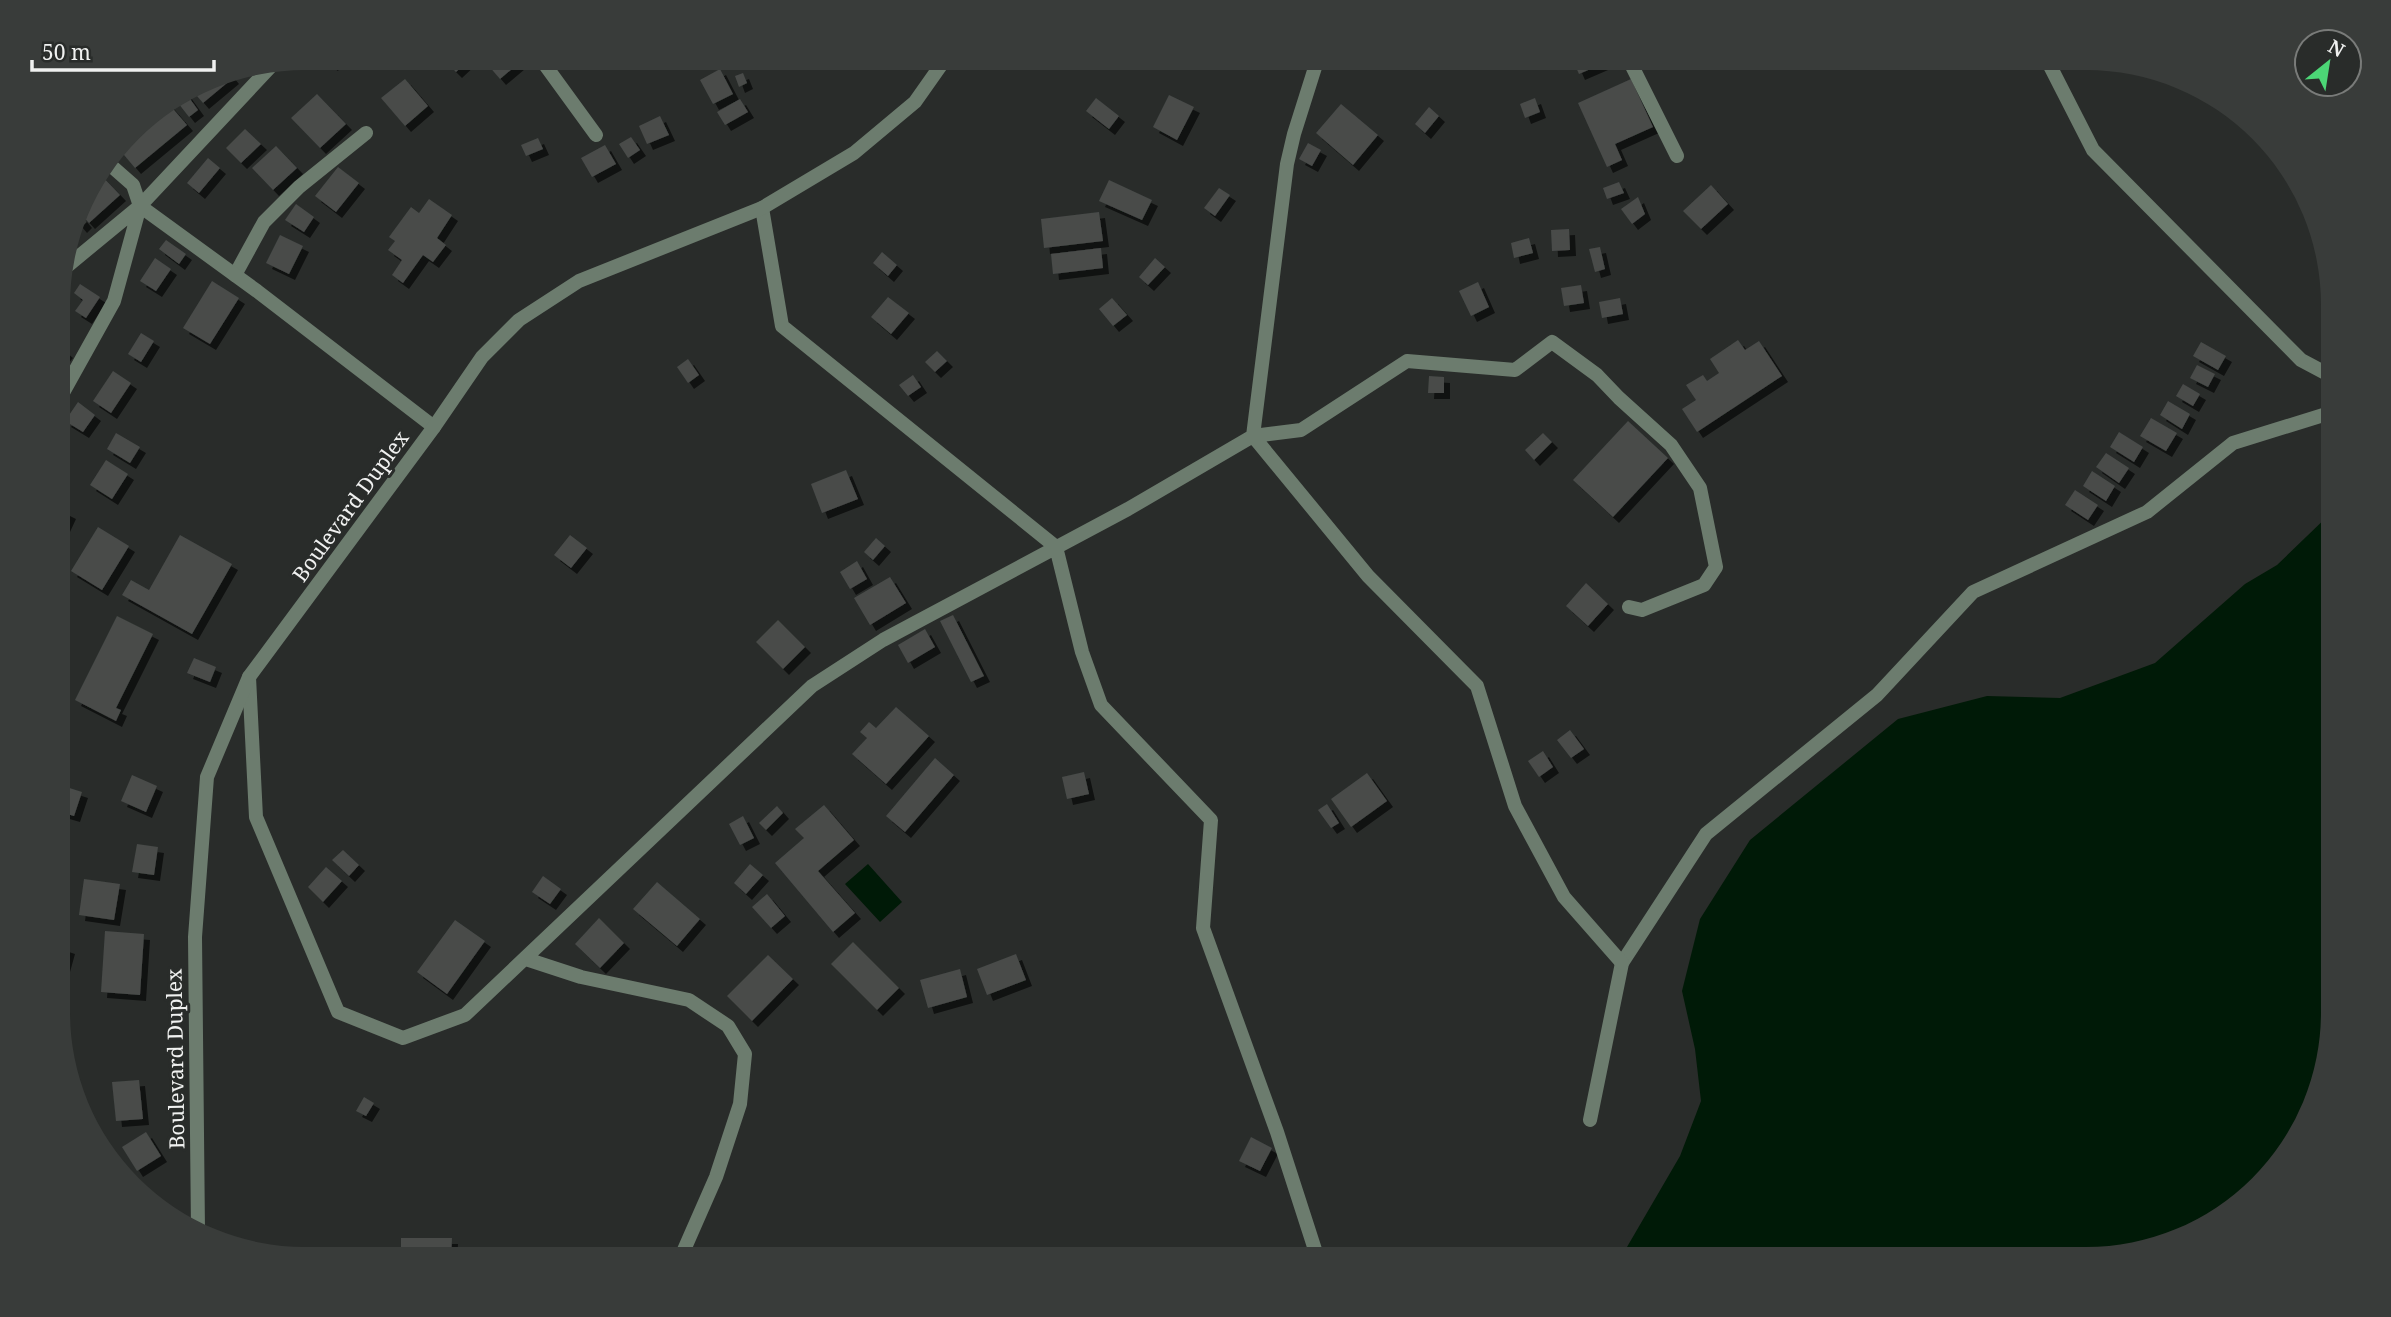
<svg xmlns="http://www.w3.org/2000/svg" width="2391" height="1317" viewBox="0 0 2391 1317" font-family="'Noto Serif',serif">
<defs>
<filter id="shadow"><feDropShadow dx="6" dy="6" stdDeviation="0" flood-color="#0009"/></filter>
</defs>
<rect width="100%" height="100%" fill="#292c2a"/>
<path fill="#001a07" d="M2333,511V1027L2300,1135L2210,1226L2101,1259H1620L1680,1156L1701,1101L1695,1049L1682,991L1700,919L1750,840L1898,719L1987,696L2060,698L2155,663L2245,584L2277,565Z
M868,864L902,902L880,922L845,884Z"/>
<path fill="#484b49" filter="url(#shadow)" d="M321,58H336L332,65Z
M442,58H471L456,72Z
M497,58H525L500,79L488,65Z
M1572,58H1616L1579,74Z
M720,69L733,94L713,104L700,80Z
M229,73L233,78L203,103L191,89L211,76Z
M743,73L747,83L739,87L735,76Z
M405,79L428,106L405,126L381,98Z
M1631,79L1653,127L1615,144L1622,160L1607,167L1578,103Z
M185,92L198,110L189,117L175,99Z
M317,94L346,124L320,148L291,118Z
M1169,95L1194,107L1177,140L1153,127Z
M1096,98L1119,116L1109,129L1086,111Z
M1535,98L1540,112L1525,118L1520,104Z
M740,99L748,112L725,125L717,112Z
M168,103L187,125L135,168L119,149L142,119Z
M1341,104L1378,135L1353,165L1316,133Z
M1429,107L1439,116L1425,133L1415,124Z
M660,116L669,135L647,144L639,126Z
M245,129L261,144L241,163L226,148Z
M631,137L640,150L628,158L619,144Z
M538,138L543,149L526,156L521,145Z
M1308,143L1321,150L1312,166L1299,159Z
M605,145L616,164L592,177L581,158Z
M276,146L297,168L273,190L252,168Z
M208,158L220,168L199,193L187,183Z
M338,167L359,183L336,212L315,196Z
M100,174L120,195L89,223L79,212L83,196Z
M1109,180L1152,200L1142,220L1099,201Z
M1619,182L1624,193L1607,199L1603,188Z
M1711,185L1728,204L1701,229L1683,211Z
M1219,188L1230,195L1215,216L1204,208Z
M1638,197L1645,214L1632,224L1621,209Z
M429,199L452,215L437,238L446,245L433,262L423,255L403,283L392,275L402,260L388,250L395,241L389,237L411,207L419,213Z
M296,204L314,217L304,232L285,220Z
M1099,212L1103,241L1044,248L1041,219Z
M81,216L86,222L81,227L76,221Z
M1569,229L1570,250L1552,251L1551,230Z
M280,235L303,246L289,274L266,263Z
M1529,238L1533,253L1514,258L1511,243Z
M166,240L186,254L179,264L159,249Z
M1600,247L1605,269L1595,272L1589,249Z
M1101,248L1103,268L1053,274L1051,254Z
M882,252L897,265L888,276L873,263Z
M155,258L171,269L156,291L140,281Z
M1155,258L1165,267L1148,285L1139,277Z
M212,281L239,298L210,344L183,328Z
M1478,282L1489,307L1471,316L1459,291Z
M80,284L100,297L86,318L75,311L83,300L74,293Z
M1581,285L1584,303L1564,306L1561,288Z
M888,297L909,313L891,334L871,317Z
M1112,298L1127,315L1113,326L1099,309Z
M1620,298L1623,314L1602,318L1599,302Z
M141,333L154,341L141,362L128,354Z
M1738,340L1745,350L1759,341L1782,376L1697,432L1682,409L1696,400L1686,385L1703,375L1707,381L1719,373L1710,359Z
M2201,342L2226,356L2218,370L2193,356Z
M60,346L67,352L60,360Z
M937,351L947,361L935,372L925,362Z
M688,359L699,375L688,383L677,367Z
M2197,365L2215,374L2208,387L2190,378Z
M113,371L131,383L111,413L93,401Z
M913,375L921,387L908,396L899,385Z
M1429,376L1444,377V393H1428Z
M2183,384L2200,394L2193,406L2176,396Z
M2168,401L2190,414L2182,429L2160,415Z
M78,402L95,415L83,432L65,421Z
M2151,418L2177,433L2166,451L2140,436Z
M1628,421L1668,458L1613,517L1573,480Z
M2119,432L2143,447L2134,462L2110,447Z
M116,433L140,447L130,463L107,449Z
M1543,433L1552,442L1534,460L1525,450Z
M2106,453L2129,468L2119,483L2096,467Z
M106,460L128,474L112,499L90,485Z
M846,470L858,499L822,513L811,484Z
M2092,471L2115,486L2106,501L2083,486Z
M2075,490L2098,505L2088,520L2065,505Z
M60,508L70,513L64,526L60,524Z
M98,527L129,546L102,590L71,571Z
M180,535L232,564L192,634L122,595L131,580L149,590Z
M570,535L587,548L571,568L554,555Z
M876,538L885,546L873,560L864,552Z
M857,561L867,579L850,589L840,572Z
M890,577L906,603L870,625L854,598Z
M1586,583L1608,604L1588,626L1566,606Z
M953,615L984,676L971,682L940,621Z
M117,616L153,634L116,708L121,710L116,721L75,700Z
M778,620L805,647L783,669L756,642Z
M925,629L935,647L908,663L898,645Z
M194,658L216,667L210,682L187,673Z
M896,707L929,736L886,784L852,754L867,738L860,732L869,722L876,728Z
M1570,730L1584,749L1571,758L1557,740Z
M1543,751L1553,767L1539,777L1528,761Z
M935,758L954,775L905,832L886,816Z
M1084,772L1089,794L1067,799L1062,777Z
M1367,773L1387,801L1351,827L1331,799Z
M132,775L157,786L146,812L121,801Z
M60,785L82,792L74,816L60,812Z
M1327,804L1339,823L1331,828L1318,810Z
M824,805L854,840L818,871L855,913L833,932L775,863L804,838L795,829Z
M777,806L783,813L766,830L759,823Z
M743,816L754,838L740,845L729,824Z
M137,844L158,847L154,875L132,872Z
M343,850L359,865L349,876L332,860Z
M750,864L763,875L746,894L734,883Z
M326,867L342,881L323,902L308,887Z
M543,876L561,889L550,904L532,892Z
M84,879L120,884L114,920L79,915Z
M657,882L700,919L677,946L633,909Z
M767,894L785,916L771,928L752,907Z
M599,918L624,943L600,968L575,944Z
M455,920L485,941L447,994L417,972Z
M105,931L144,934L140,995L101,992Z
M853,942L899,988L877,1010L831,964Z
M60,945L69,948L61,977H60Z
M1016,954L1026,980L987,995L977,969Z
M768,955L793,979L752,1021L727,996Z
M960,969L967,997L928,1008L920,980Z
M139,1080L143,1119L116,1121L112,1082Z
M364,1097L374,1103L366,1116L356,1111Z
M146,1132L161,1156L137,1171L122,1147Z
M1251,1137L1272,1148L1260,1171L1239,1161Z
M401,1238H452L451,1259H401Z"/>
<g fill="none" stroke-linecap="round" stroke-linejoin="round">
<path stroke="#6c7c6e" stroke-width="14" d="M540,58L596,135
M235,275L264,222L299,187L366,133
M1590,1120L1622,963L1706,834L1877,695L1973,592L2147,512L2233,443L2333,412"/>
<path stroke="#6c7c6e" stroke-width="14" d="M1628,58L1677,156
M2046,58L2093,150L2301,360L2333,377
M108,163L133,185L140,206L257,291L434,427
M762,208L782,326L1056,547L1082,652L1101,705L1211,820L1203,928L1277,1132L1318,1259
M60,272L140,206L273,64
M60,398L114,301L140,206
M1253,436L1301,430L1407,361L1515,370L1552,342L1597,375L1619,398L1671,445L1700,488L1716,567L1704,585L1642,610L1629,607
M1253,436L1368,576L1477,686L1515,806L1564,897L1622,963
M249,677L256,817L338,1012L403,1038L465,1015L812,686L883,640L1128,509L1253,436L1287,164L1294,134L1318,58
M526,959L581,977L689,1000L728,1026L745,1054L740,1104L716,1177L680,1259"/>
<path stroke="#6c7c6e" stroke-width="14" d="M198,1231L195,937L207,777L249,677L434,427L482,357L519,320L579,281L762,208L854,153L915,102L946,58"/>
</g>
<g text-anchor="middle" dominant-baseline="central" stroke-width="6" stroke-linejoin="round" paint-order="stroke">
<g font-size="21" fill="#f0f1f0" stroke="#292c2a">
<text transform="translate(350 506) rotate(-54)">Boulevard Duplex</text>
<text transform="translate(175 1059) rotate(-91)">Boulevard Duplex</text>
</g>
</g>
<path d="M0 0H2391V1317H0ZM305 70H2086A235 235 0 0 1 2321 305V1012A235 235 0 0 1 2086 1247H305A235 235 0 0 1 70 1012V305A235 235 0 0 1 305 70Z" fill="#393c3a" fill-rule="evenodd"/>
<g transform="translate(2328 63) rotate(30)"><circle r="33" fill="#292c2a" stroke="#797b79" stroke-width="2"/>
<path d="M0-5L12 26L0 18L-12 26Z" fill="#4cd676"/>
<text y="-10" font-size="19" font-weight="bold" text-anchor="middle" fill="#f0f1f0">N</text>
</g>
<path d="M32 60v10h182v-10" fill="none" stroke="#f0f1f0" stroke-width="3.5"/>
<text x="42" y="60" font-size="21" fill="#f0f1f0" stroke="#292c2a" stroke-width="5" paint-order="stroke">50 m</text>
</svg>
